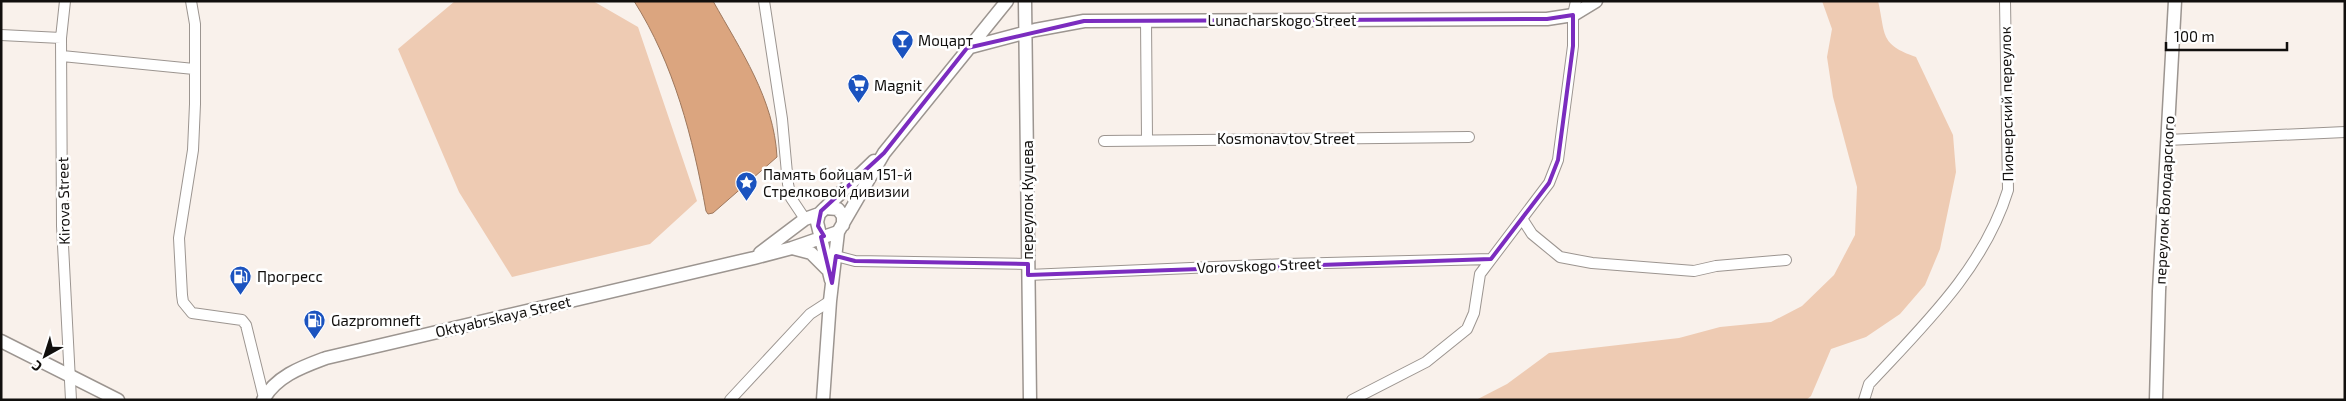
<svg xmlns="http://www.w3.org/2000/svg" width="2346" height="401" viewBox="0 0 2346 401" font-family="'Exo 2',sans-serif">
<rect width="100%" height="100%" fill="#f9f1eb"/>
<path fill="#eecbb3" d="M455,1H593L638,27L697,201L650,244L512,277L459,192L398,49Z
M1822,1H1878C1886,35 1879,44 1916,57L1953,135L1956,172L1940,249L1925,285L1900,314L1866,337L1831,349L1811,396L1806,400H1476L1507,384L1549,353L1679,338L1720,327L1771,322L1802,306L1834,275L1855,235L1857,187L1833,97L1827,57L1832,29Z"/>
<path fill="#dba57f" stroke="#9e785d" d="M634,1H713C741,51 774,99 777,157L713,213L708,214L706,211C693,138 674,64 634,1Z"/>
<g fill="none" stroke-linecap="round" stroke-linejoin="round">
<defs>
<path id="minor" d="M65,1L61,38L62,226L71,400
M191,1L195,24V104L193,150L179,238L182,295L183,302L192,313L242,320L246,325L264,398
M764,1L782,119L788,184L791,198L805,219
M1146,20L1147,139
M1,35L61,38
M62,56L194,69
M2167,140L2345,132
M1104,141L1469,137
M1523,220L1532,234L1560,257L1592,263L1694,271L1716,266L1786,260
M836,256L855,261L1028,264
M1028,275L1286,264L1491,259
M730,400L810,314L830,301
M1352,400L1426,362L1467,329L1474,313L1480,274L1549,183L1558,160L1573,46V15L1576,1
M1864,400L1869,384C1924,325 1984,268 2008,190L2005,1"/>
<path id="tertiary" d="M1025,1L1030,400
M967,48L1035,30L1084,21L1547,19L1573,15L1596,1
M822,211L874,161
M792,248L811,253L827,269
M760,253L805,219L819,214
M831,280L817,222L819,214L825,208L838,209L843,216V225
M1,341L118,400
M263,400C276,376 302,367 326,358L754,258L792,248L838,232L884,153L1007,1
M823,400L830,301L838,232
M2156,400L2159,291L2175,1"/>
</defs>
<use href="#minor" stroke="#9c9590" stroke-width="12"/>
<use href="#tertiary" stroke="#9c9590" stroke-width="15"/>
<use href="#minor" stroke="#fff" stroke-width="10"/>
<use href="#tertiary" stroke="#fff" stroke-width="12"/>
</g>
<path fill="none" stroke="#7b2cbf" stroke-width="4" stroke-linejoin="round" d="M1573,15V46L1558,160L1549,183L1491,259L1028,275V264L855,261L836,256L832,283L821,237L824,236L818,226L821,211L884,153L967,48L1084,21L1547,19Z"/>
<defs>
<symbol id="bar-pin" viewBox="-11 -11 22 30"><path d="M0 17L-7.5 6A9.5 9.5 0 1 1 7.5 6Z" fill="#1b53bf" stroke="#fff"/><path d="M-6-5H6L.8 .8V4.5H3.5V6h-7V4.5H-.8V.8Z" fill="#fff"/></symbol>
<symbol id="supermarket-pin" viewBox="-11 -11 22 30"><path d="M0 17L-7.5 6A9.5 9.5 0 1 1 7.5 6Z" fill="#1b53bf" stroke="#fff"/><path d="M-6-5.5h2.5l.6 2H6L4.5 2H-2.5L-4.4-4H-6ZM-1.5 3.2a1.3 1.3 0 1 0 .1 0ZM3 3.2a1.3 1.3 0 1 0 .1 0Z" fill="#fff"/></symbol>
<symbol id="sight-pin" viewBox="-11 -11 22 30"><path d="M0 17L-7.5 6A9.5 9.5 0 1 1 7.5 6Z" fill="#1b53bf" stroke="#fff"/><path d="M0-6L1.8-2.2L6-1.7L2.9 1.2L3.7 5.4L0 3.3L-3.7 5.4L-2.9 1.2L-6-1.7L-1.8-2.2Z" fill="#fff"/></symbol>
<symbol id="fuel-pin" viewBox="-11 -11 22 30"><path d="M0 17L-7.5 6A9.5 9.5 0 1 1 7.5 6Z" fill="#1b53bf" stroke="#fff"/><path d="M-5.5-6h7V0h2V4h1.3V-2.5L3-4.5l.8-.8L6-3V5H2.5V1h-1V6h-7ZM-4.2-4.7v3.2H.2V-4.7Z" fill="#fff"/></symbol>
</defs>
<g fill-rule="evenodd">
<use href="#bar-pin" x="890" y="28" width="25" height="34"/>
<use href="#supermarket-pin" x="846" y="72" width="25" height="34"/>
<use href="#sight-pin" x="734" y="170" width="25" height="34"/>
<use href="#fuel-pin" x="228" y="264" width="25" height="34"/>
<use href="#fuel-pin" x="302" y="308" width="25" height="34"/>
</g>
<g text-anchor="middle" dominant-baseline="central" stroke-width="5" stroke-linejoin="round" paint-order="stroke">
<g font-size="15" fill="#110f0d" stroke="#fff">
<text x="1282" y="20">Lunacharskogo Street</text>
<text transform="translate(2006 104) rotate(-91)">Пионерский переулок</text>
<text x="1286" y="138">Kosmonavtov Street</text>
<text transform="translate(1027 200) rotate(-90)">переулок Куцева</text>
<text transform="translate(2164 200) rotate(-87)">переулок Володарского</text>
<text transform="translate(63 201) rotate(-91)">Kirova Street</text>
<text transform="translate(1259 265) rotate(-2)">Vorovskogo Street</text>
<text transform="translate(503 316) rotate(-13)">Oktyabrskaya Street</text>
</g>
<g font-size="15" fill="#110f0d" stroke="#fff" text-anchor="start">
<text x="918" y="40">Моцарт</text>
<text x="874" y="85">Magnit</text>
<text x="763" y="174">Память бойцам 151-й<tspan x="763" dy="17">Стрелковой дивизии</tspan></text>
<text x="257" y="276">Прогресс</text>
<text x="331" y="320">Gazpromneft</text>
</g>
</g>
<rect width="2346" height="401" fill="none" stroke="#110f0d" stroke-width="5"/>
<g transform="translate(45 356) rotate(219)" stroke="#ffffff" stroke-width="4" paint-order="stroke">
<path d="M0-4L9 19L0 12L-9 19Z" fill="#110f0d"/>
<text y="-8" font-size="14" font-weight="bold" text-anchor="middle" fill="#110f0d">С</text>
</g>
<path d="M2166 42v8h121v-8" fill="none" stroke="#110f0d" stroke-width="2.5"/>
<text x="2174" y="42" font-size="15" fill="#110f0d" stroke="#ffffff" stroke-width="4" paint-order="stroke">100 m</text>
</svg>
